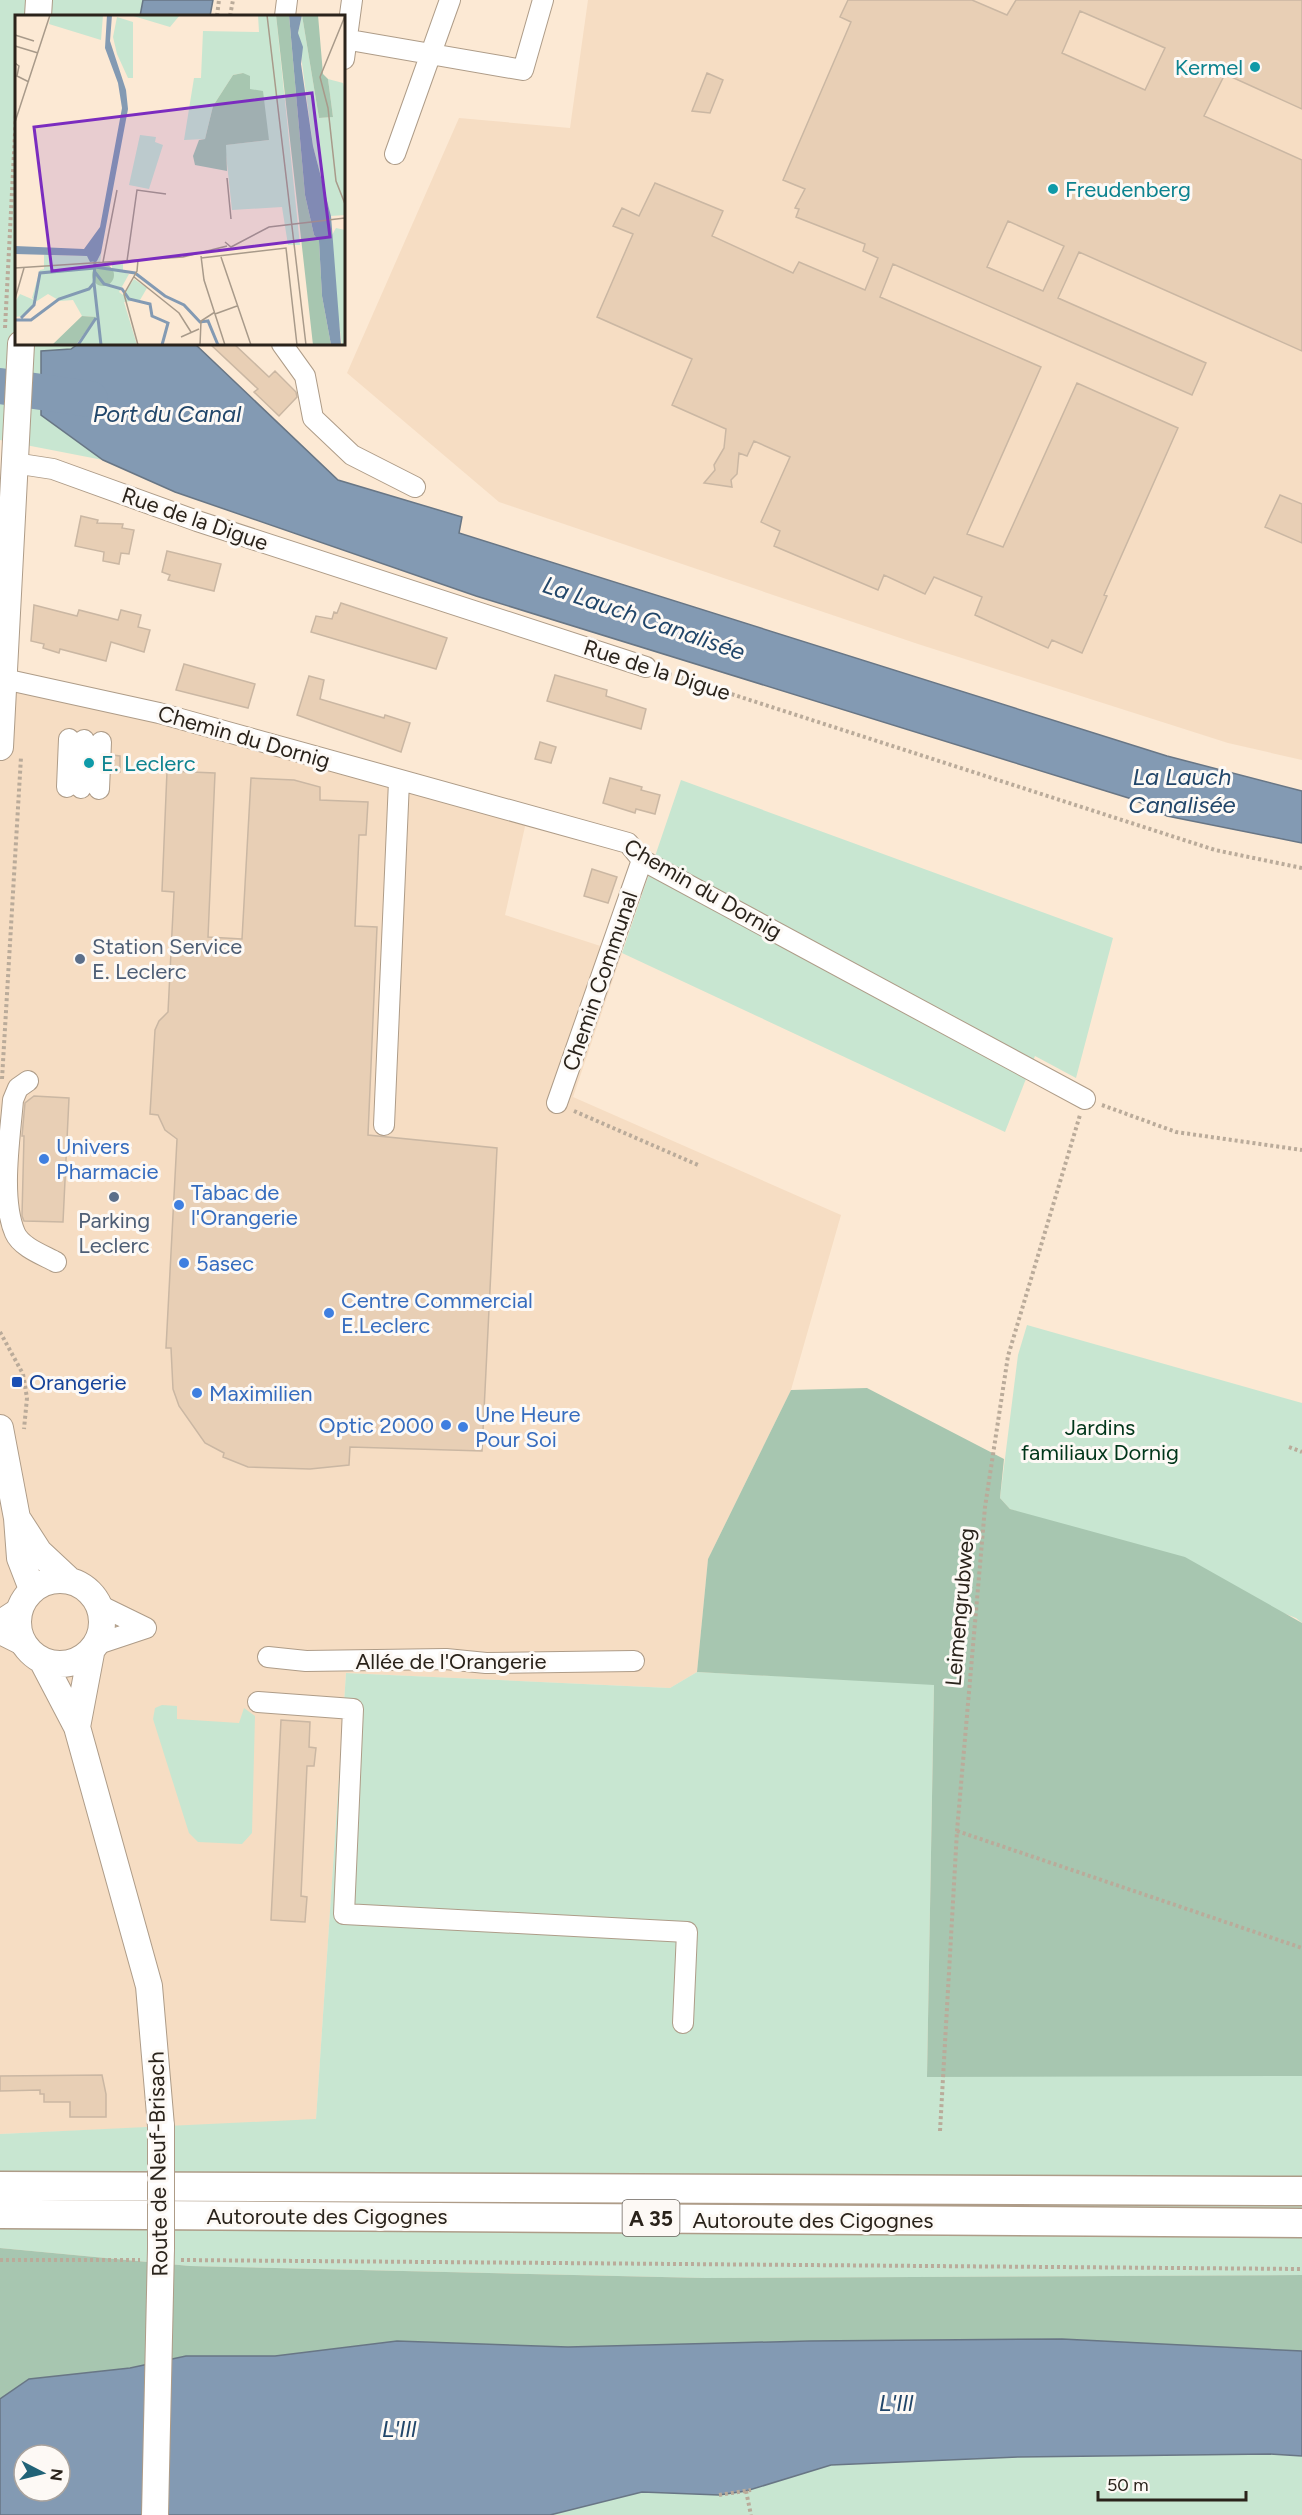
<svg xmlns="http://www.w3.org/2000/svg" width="1302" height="2515" viewBox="0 0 1302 2515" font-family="Figtree,sans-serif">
<rect width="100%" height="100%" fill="#fce9d4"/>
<path fill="#f6ddc3" d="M588,0H1302V760L1228,743L918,644L499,502L347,373L459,118L570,128Z
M0,666L529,809L505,915L622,953L573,1097L841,1215L791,1390L708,1559L697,1672L670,1688L346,1673L316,2120L0,2134Z"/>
<path fill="#c8e6d1" d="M0,0H143L140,16H16V344H78L71,349L41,415L103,460L0,440Z
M681,780L1113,938L1076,1078L1035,1056L1005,1132L622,953Z
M1027,1325L1302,1403V1623L1296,1618L1010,1509L1000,1498L1018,1355Z
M697,1672L934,1684L927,2076H1302V2275L705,2278L190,2266L0,2248V2134L316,2119L346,1673L670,1688Z
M162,1705L177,1706V1719L239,1723L244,1708L255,1716L252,1833L242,1844L198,1842L189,1833L153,1719L155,1708Z
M1270,2454L1302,2456V2515H550L642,2492L719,2495L746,2491L831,2465L1018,2457Z"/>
<path fill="#a7c6b0" d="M867,1388L1004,1459L1000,1498L1010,1509L1185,1557L1302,1623V2076L927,2077L934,1685L697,1672L708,1559L791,1390Z
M0,2248L190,2266L705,2278L1302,2275V2351L1062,2339L809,2341L568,2347L397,2341L275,2356H186L130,2368L29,2379L0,2399Z"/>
<path fill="#839ab3" stroke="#687685" stroke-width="1.5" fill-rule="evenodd" d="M143,0H213L210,16H140Z
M78,344H195L338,480L462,517L459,533L1167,756L1302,791V843L1167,816L1135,800L476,596L175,492L103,460L41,415V351L71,349Z
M1062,2339L1302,2351V2456L1270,2454L1018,2457L831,2465L746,2491L719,2495L642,2492L550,2515H0V2399L29,2379L130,2368L186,2356H275L397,2341L568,2347L809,2341ZM24,2455H60V2491H24Z"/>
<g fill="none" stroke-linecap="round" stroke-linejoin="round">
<path stroke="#839ab3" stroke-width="36" d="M0,386L90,399"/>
</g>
<path fill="#e8cfb5" stroke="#cab7a3" stroke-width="1.5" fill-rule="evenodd" d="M848,0H972L1007,15L1016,0H1302V109L1225,74L1204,116L1302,160V351L1079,252L1058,298L1206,363L1192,395L893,264L880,297L1041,367L967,534L1003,547L1077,383L1178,428L1104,595L1107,596L1082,653L1052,640L1048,648L975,615L982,597L934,577L925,594L884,575L878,590L774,546L780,531L761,522L790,457L754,441L747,456L739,453L737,474L731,480L732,487L704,483L715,470L714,465L724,448L726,429L672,405L692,359L597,317L633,234L613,226L622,208L639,216L655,183L723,211L712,236L793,273L799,262L865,290L878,258L863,251L865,244L796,217L799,209L795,208L805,189L783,180L851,22L840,17ZM1080,11L1165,48L1145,90L1062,53ZM1008,221L1064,246L1043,291L987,267Z
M707,73L723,80L710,113L692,111Z
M210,344H234L269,377L275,371L296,392L297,397L279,416L254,392L258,389Z
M1280,495L1302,504V543L1265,527Z
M81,516L98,520L97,523L123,524L122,528L134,530L129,554L121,553L119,564L103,561L104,552L75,546Z
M167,551L221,564L214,591L168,580L170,575L162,572Z
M341,603L447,638L436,669L311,632L316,616L332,619L334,612L337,613Z
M34,605L77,616L79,610L118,620L121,610L141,615L138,627L150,630L144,652L111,642L106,661L60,649L59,653L43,648L44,644L31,641Z
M184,664L255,684L248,708L176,690Z
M555,675L607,690L606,696L646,709L641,729L547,701Z
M309,676L324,680L320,699L384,718L385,715L410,723L401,752L297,715Z
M540,742L556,747L551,763L535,759Z
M112,755L120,756V772H112Z
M167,771L215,773L208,937L242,939L251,778L294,780L320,787V800L368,802L366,835H359L355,926L377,927L368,1135L497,1148L482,1451L350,1447L349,1465L310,1469L248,1467L223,1457L224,1453L205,1443L179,1406L173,1389L171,1348H166L177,1139L165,1130L158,1115L150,1114L155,1030L159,1021L168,1012L174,892L162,891Z
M610,778L642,787L641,790L660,795L655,814L636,809L635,813L603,803Z
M592,869L617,877L608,903L584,896Z
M34,1096L69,1098L63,1222L24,1221L22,1216L24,1136H22L25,1103Z
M281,1720L310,1722L309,1747L316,1748L314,1766H307L301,1896L307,1897L305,1922L271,1920Z
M102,2075L106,2094V2117H70V2102H44V2094H40V2090L0,2091V2076Z"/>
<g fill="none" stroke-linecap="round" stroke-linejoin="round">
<defs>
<path id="minor" d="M285,16L287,0
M344,39L523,70L543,0
M344,59L352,0
M395,154L450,0
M282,344L305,376L313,418L352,455L415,487
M14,463L53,469L197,521L646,667
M4,679L159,713L628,843L642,860L1085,1099
M67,787L69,739
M81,788L84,740
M99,789L101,742
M28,1081L18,1088L13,1100C10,1138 0,1198 15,1233C21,1247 43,1255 56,1262
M557,1103L642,860
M384,1125L399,781
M101,1606L146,1628
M0,1620L20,1607
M0,1634L24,1646
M98,1644L146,1628
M268,1657L306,1661L446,1659L486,1663L634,1661
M258,1702L353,1709L344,1914L687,1932L683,2023"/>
<path id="major" d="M38,16L39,0
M0,747L21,344
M0,1428L17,1518L20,1558L32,1589
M19,1521L39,1552L69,1580
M18 1622a42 42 0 1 1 84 0a42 42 0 1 1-84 0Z
M43,1662L77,1727L149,1986L161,2126
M77,1727L91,1653
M155,2515L161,2248"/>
<path id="highway" d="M0,2186L1302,2191
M0,2214L1302,2223"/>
</defs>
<use href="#minor" stroke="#ae9c88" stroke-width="22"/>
<use href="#major" stroke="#ae9c88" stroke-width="28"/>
<use href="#highway" stroke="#ae9c88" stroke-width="31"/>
<path stroke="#baab9a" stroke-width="4" stroke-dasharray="3 3" stroke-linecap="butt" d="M217,16L219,0
M230,16L233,0
M5,328L16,114
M663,672L1215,850L1302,868
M2,1079L21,757
M1102,1105L1176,1132L1302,1150
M574,1111L698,1165
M0,1332L23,1374L27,1398L24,1429
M1289,1447L1302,1452
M957,1831L1302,1948
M940,2131L957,1831L985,1507L1008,1356L1080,1115
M0,2260H140
M181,2260L1302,2269
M746,2491L751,2515
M719,2495L751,2490"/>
<use href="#minor" stroke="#fff" stroke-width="20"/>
<use href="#major" stroke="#fff" stroke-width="26"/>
<use href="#highway" stroke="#fff" stroke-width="28"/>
<defs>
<path id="major-bridge" d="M161,2248V2126"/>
</defs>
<use href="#major-bridge" stroke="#ae9c88" stroke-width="28" stroke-linecap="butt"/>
<use href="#major-bridge" stroke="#fff" stroke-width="26"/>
</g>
<g fill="#0f9aa8" stroke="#fdf9f5" stroke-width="2">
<circle cx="1255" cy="67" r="6"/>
<circle cx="1053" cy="189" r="6"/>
<circle cx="89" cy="763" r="6"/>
</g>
<g fill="#5c6f8a" stroke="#fdf9f5" stroke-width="2">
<circle cx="80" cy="959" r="6"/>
<circle cx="114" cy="1197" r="6"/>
</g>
<g fill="#3f7fe0" stroke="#fdf9f5" stroke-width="2">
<circle cx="44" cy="1159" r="6"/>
<circle cx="179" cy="1205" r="6"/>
<circle cx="184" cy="1263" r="6"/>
<circle cx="329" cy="1313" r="6"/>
<circle cx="197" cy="1393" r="6"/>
<circle cx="446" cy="1425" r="6"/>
<circle cx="463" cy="1427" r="6"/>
</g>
<rect fill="#1a4fb4" stroke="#fdf9f5" stroke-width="2" x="11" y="1376" width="12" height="12" rx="3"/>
<g text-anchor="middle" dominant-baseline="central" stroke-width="6" stroke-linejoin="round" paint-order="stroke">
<rect fill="#fdf9f5" stroke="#69635c" stroke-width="1.5" x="622.5" y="2200" width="57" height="36" rx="4.5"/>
<g font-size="21" font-weight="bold" fill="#2a231b">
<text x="651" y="2218">A 35</text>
</g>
<g font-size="22" fill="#0d838f" stroke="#fdf9f5" text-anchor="start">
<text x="1243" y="67" text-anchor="end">Kermel</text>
<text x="1065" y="189">Freudenberg</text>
<text x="101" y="763">E. Leclerc</text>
</g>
<g font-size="22" fill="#2a231b" stroke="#fdf9f5">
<text transform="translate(195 519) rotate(19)">Rue de la Digue</text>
<text transform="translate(657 670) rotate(18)">Rue de la Digue</text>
<text transform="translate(244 737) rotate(16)">Chemin du Dornig</text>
<text transform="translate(703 889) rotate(30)">Chemin du Dornig</text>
<text transform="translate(600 981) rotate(-71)">Chemin Communal</text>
<text transform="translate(960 1607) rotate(-85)">Leimengrubweg</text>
<text x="451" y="1661">Allée de l'Orangerie</text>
<text transform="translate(158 2164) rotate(-91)">Route de Neuf-Brisach</text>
<text x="327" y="2216">Autoroute des Cigognes</text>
<text x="813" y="2220">Autoroute des Cigognes</text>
</g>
<g font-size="22" fill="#4e5e75" stroke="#fdf9f5" text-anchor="start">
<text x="92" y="946">Station Service<tspan x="92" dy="25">E. Leclerc</tspan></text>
<text x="114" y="1220" text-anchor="middle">Parking<tspan x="114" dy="25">Leclerc</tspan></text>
</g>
<g font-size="22" fill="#366cbe" stroke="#fdf9f5" text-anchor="start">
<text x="56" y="1146">Univers<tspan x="56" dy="25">Pharmacie</tspan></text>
<text x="191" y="1192">Tabac de<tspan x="191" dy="25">l'Orangerie</tspan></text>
<text x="196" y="1263">5asec</text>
<text x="341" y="1300">Centre Commercial<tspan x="341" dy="25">E.Leclerc</tspan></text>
<text x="209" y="1393">Maximilien</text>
<text x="475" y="1414">Une Heure<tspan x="475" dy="25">Pour Soi</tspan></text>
<text x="434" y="1425" text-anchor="end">Optic 2000</text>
</g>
<g font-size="22" fill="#164399" stroke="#fdf9f5" text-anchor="start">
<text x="29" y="1382">Orangerie</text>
</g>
<g font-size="22" fill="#00361a" stroke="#fdf9f5">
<text x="1100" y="1427">Jardins<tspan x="1100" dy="25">familiaux Dornig</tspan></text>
</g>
<g font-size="24" font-style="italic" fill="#21466a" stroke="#fdf9f5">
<text x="167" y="413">Port du Canal</text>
<text transform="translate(644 618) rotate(19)">La Lauch Canalisée</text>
<text x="1182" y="776">La Lauch<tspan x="1182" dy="28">Canalisée</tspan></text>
<text x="896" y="2402">L'Ill</text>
<text x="399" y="2428">L'Ill</text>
</g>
</g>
<g transform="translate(15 15)">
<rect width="330" height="330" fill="#fce9d4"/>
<path d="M36,0H88L86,25L34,9ZM115,0H165L155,12ZM243,0H261L285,230H273L267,192L217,195L210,130L254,125L228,58L218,60L198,91L190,124L169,125L179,63H186L188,16L244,17ZM287,0L304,103L318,102L313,64L328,68L330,76V200L316,201L298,131L283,18ZM102,2L118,7V63H113L102,39L98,22ZM125,120L141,122L140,127L148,130L134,174L114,170ZM321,213L330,215V330H327L320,281L317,220ZM86,238L85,251L78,254L97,259V250L108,249V257L114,259L104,277L108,280L119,264L132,273L125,285L109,287L122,330H63L80,302L67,301L58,285L45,286L33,279L22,286L17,283L25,255L29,254V240L73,241L75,246H82ZM5,279L19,285V290L8,301L0,302V287Z" fill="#c8e6d1"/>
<path d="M261,0H274L290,180L299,220L304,226L307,281L316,330H298ZM287,0H303L308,59L313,64L318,102L304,103ZM228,58L235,61V74L248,76L254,125L211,130L212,156L180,150L178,141L184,125L190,124L198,91L218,60ZM77 260a11 11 0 1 1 22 0a11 11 0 1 1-22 0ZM67,301L81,302L61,330H37Z" fill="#a7c6b0"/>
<path d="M92,0H97L95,26L111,75L113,94L86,238L82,246L75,247L72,241L0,239V231L69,234L85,212L107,93L103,68L90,33ZM274,0H287L283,18L288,32L286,49L298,131L316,201L326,330H316L307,281L304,226L299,220L290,180Z" fill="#839ab3"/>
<path fill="none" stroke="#839ab3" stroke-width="3" d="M80,252L120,258L150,281L169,290L185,307L193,306L203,330M79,256L89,269L107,274L114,284L135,289L137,301L153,308L147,330M79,268L86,330M6,303L19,290L25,258L80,253M0,305H16L44,284L74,274L79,268L80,246M63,330L81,303"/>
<path fill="none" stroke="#a89a8a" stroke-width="1.5" d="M252,0L291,330M330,1L305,62L313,93L321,166L330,189M0,20L19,26M0,31L23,38M0,48L4,51L2,61L14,67M0,107L35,0M212,163L216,204M210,227L216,232L254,212L330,203M186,241L189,265L210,330M206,242L236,330M186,243L271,233L282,330M112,246L122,175L151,179M88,247L102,175M0,253L168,242L212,231M119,262L164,298L176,317M0,284L9,253M200,299L222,291M166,322L184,314M123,330L109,279L122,256L123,245M185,330L186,306L200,297"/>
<path fill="#7b2cbf" fill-opacity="0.15" stroke="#7b2cbf" stroke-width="3" d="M297,78L315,222L37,256L19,112Z"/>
<rect width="330" height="330" fill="none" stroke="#2a231b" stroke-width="3"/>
</g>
<g transform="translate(42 2473) rotate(97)"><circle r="28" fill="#fdf9f5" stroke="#a9a39e" stroke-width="1.5"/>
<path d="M0-4.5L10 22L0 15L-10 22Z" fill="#216377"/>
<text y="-9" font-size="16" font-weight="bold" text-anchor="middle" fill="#2a231b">N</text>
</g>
<path d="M1098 2491v9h148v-9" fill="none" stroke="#2a231b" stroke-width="3"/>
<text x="1107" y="2491" font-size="18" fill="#2a231b" stroke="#fdf9f5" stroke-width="4.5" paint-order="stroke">50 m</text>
</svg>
